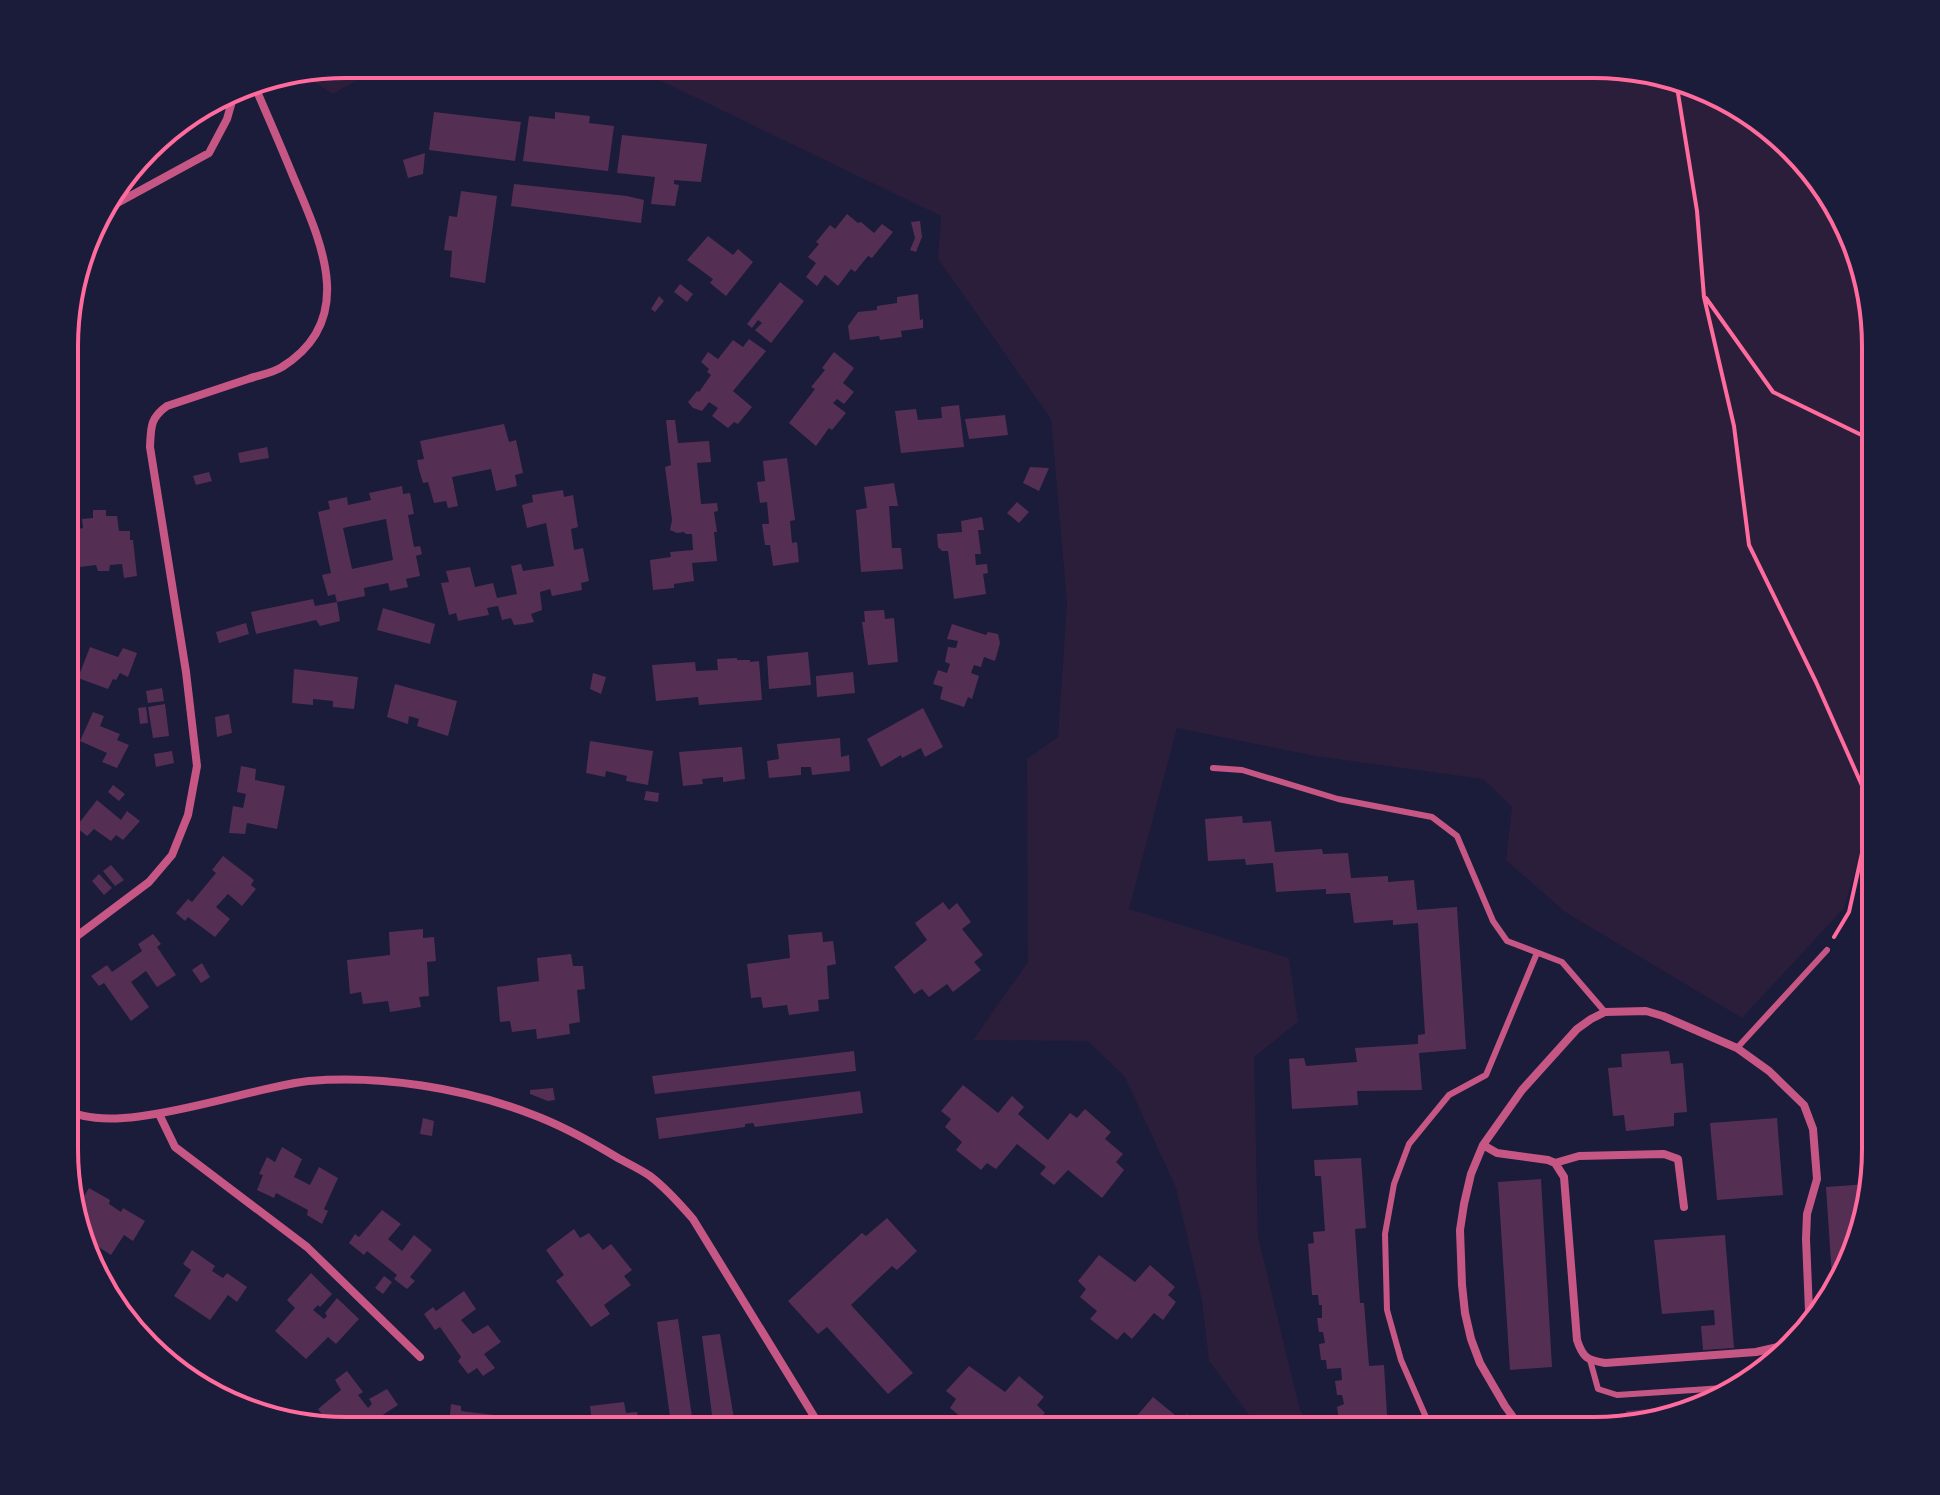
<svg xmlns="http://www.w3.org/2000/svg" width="1940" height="1495" viewBox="0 0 1940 1495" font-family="'Open Sans',sans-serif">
<rect width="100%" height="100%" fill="#1b1b3a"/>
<path fill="#2a1e3b" d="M346,64H385L333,94L298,72Z
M626,64L1612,65L1702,85L1780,134L1847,222L1876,345V800L1844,908L1742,1018L1565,912L1506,860L1512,807L1483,779L1315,756L1177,728L1129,909L1289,958L1298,1022L1254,1057L1258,1237L1300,1410L1312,1431H1261L1209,1361L1202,1301L1176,1188L1125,1077L1088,1041L973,1040L1028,962L1027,759L1058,737L1067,603L1051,419L938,259L941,216Z"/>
<path fill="#542f53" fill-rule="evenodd" d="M434,112L521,122L515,161L429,150Z
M555,112L590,116L589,123L614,126L608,171L523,161L529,116L555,119Z
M622,135L707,144L701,182L674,180V184L679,185L675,206L651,204L655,177L617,173Z
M425,153L423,174L408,178L403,160Z
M514,184L627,196L644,200L641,223L511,206Z
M461,191L497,196L485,283L450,277L452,251L444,250L449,216L457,217Z
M847,214L858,223L861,222L874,233L882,224L893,232L872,258L868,256L855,272L851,269L838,286L825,275L817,286L806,277L816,263L808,257L819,244L816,242L830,225L835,229Z
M920,221L922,237L916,252L910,250L915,238L911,222Z
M708,236L733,255L738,249L753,262L726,296L710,283L713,279L687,260Z
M780,282L804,301L771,343L755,330L762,323L758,320L752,328L747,324Z
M680,284L693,294L687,302L674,292Z
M918,294L920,320L923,319V328L901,331L902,337L880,340L879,336L850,340L848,326L858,312L877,310V306L897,303V297Z
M659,296L664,301L655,312L651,309Z
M749,339L766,351L733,391L752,407L738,424L734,422L728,428L712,416L718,408L709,402L702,411L693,408L688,402L697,391L699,392L711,375L707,372L709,369L701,362L708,352L718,359L733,340L743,347Z
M834,352L854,368L843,383L854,392L844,404L837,399L833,403L846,413L832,430L829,428L816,446L789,423L815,389L811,387L825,370L822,368Z
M959,405L964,447L901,453L895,411L916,409L918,420L942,418L941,407Z
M1005,415L1008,435L969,439L965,419Z
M666,420H675L678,443L709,441L711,462L697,463L701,504L717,503L718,511L714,512L717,532H714L717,561L692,563L694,581L674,584V588L653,590L650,560L671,557L670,552L693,550L692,534H686L684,532L677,533L670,530L672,520L665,467L671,465Z
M504,424L509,442L516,440L518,449L523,473L515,475L517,486L496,491L491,469L452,477L458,506L448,508L446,501L434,503L428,482L423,483L419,470L417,460L424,459L420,441Z
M267,447L269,458L240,463L238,453Z
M787,458L795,520L790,521L792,543L797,542L799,562L773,566L770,545H765L762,524H769L767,502L760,503L757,482L765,481L763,461Z
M1030,467L1049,468L1039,491L1023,483Z
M209,472L212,481L196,485L193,476Z
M894,483L898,506H889L892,548H901L903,569L861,572L856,510L867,508L864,487Z
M402,486L403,494L410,493L414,514L408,515L414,547L420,546L422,554L416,556L420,576L406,579L408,587L390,591L388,583L364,588L365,596L356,598L337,602L335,594L328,596L322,575L331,573L318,512L330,509L328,501L347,497L348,505L371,500L369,493ZM386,519L393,560L352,569L343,528Z
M563,490L564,497L573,495L578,527L571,529L574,550L583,548L589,581L581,583L582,590L552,596L550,589L540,592L542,610L531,614L534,622L524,624L514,625L511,618L502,620L498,606L487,608L489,615L467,619L458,621L456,613L449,615L441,583L449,582L446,571L470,567L475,587L493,583L497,598L517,594L511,566L521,564L523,571L554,566L546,523L527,528L522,505L533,502L532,495Z
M1017,502L1029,512L1019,523L1007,513Z
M93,510H106V516H117L119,531H130V540H133L137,576L124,578L122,564L110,565L109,571H98L96,565L71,568L68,550H66V534L77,533V529L83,528L82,519L93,518Z
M982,517L984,530H978L981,554H975L976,565L987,564L988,573L983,574L986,594L954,599L948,551H942L938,547L937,534L962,532L961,521Z
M313,599L315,606L337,602L340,621L320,626L316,620L256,634L251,612Z
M383,608L435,624L430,644L377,630Z
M884,610L885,619L894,618L898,662L868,665L862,622H865L864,611Z
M246,623L249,634L219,643L216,632Z
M952,624L986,635L988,632L998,634L1000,643L995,661L984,657L981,667L974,665L971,673L979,676L972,699L968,697L964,707L940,699L943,687L933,684L938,670L947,673L950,664L945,662L948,647L956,648L958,641L947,639Z
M90,647L118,657L123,648L137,653L128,677L120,673L116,680L113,679L108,689L78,678Z
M808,652L811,685L769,689L767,656Z
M737,658V660H750V662L759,661L762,700L699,705L698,697L656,701L652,665L695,662L696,671L718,670L717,659Z
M294,669L358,677L354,709L333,707V701L313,699V705L292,703Z
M853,672L855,693L817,697L816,676Z
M593,673L606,677L601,694L590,689Z
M395,684L457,701L448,736L417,726L419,719L409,716L408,724L387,717Z
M162,688L164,701L148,703L146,691Z
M165,704L169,736L153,738L148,707Z
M146,707L148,723L140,724L138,708Z
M923,708L943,747L925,757L921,748L902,758L901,755L881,767L867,739Z
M93,712L104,716L100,726L120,734L117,740L129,745L117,768L102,762L107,753L80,741Z
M229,714L232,733L217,737L215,717Z
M840,738L841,757L849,755L850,771L812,775L811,767H801V775L769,778L767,761L779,759L777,744Z
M590,741L653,751L648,785L626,781L627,776L606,771L605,777L586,773Z
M742,747L745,779L723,782V777L702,779L703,784L683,786L679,752Z
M172,751L174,763L156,767L154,754Z
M241,766L256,769L255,780L285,786L277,829L247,823L245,834L229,833L233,806L243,808L246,794L237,792Z
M113,785L125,794L119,801L108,792Z
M646,791L659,793L658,802L644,800Z
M97,800L121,820L127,811L140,821L123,840L116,835L111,841L94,829L87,836L76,827Z
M1242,816L1243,823L1271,821L1275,852L1322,849L1323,854L1348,853L1351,878L1388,876V882L1414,880L1417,910L1457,907L1466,1049L1419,1053L1422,1090L1357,1091L1358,1105L1292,1109L1289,1059L1304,1058L1306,1066L1357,1062L1355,1048L1418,1044V1035L1425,1034L1418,923L1393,925V920L1354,923L1350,893L1326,894V889L1276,892L1273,863L1246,865L1245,859L1208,861L1205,819Z
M223,856L254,880L251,885L256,889L242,906L228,894L216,907L230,919L215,937L188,917L185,921L176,913L188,899L192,902L216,873L212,870Z
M111,865L124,880L115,886L103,871Z
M99,874L112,888L104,895L92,881Z
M943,902L949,910L957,903L971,922L962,929L983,955L974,962L981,970L953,992L947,984L929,997L922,989L914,994L894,967L927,940L915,923Z
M423,929V938L434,937L436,961L427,962L429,996L419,997L421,1007L390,1012L388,1001L363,1004L361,992L350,994L347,960L390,955L389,932Z
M822,932L823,942L833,941L836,964L827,966L829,999L818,1000L819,1011L789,1015L787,1005L763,1008L761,997L751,998L747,964L790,958L788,935Z
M153,934L161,944L157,947L176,975L157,987L146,971L131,982L149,1007L131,1021L104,983L99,986L91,976L107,965L112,972L142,951L138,944Z
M571,954L573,966H583L585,989L577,990L580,1022L569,1024L570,1034L537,1039L536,1029L512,1032L510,1021L500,1022L497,987L539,981L537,958Z
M202,963L210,977L201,983L192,970Z
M854,1051L856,1071L655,1094L652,1076Z
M1669,1051L1671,1064L1683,1063L1687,1112L1674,1113V1126L1626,1131L1624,1115L1613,1116L1608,1068L1622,1067L1621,1054Z
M963,1085L998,1113L1012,1096L1024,1107L1018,1114L1048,1140L1070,1113L1077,1118L1085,1109L1111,1132L1105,1139L1123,1154L1116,1162L1124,1170L1102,1198L1068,1170L1054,1185L1040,1174L1046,1167L1017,1144L996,1169L987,1163L981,1170L956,1150L962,1142L945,1127L951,1119L941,1111Z
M553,1088L555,1100L548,1101L530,1094V1090Z
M860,1091L863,1113L755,1127L753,1123L745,1124V1127L659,1139L656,1118Z
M423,1118L434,1121L432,1136L420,1134Z
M1777,1118L1783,1195L1717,1200L1710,1123Z
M282,1147L302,1159L294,1177L310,1185L319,1167L338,1178L324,1209L328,1211L322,1224L307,1215L308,1210L276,1193L274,1198L257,1190L263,1175L259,1174L267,1157L275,1162Z
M1361,1158L1366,1228L1355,1229L1360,1303H1364L1369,1366L1384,1365L1388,1431H1346L1345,1420L1339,1419L1337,1407L1344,1404L1342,1395H1337L1335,1381L1342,1380L1341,1368L1327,1369L1326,1360H1321L1319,1344L1325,1343L1323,1332H1319L1317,1318H1322V1305H1319L1318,1295H1312L1308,1244L1314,1243L1313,1232L1325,1231L1321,1176H1315L1314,1160Z
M1541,1179L1552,1367L1510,1370L1498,1182Z
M1868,1184L1869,1194L1854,1257L1833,1292L1826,1187Z
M89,1188L110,1200L109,1204L121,1212L123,1208L145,1221L133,1241L124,1235L111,1255L83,1237L79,1223L85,1214L76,1209Z
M382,1210L401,1224L388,1239L402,1251L414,1235L432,1250L410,1277L415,1281L407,1289L394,1279L397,1275L367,1251L364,1255L349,1243L355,1234L359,1237Z
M887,1218L917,1251L897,1270L892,1266L851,1305L913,1373L888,1394L827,1327L818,1334L788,1301L862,1233L866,1236Z
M574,1229L580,1238L589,1233L603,1250L611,1244L632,1270L624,1276L631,1285L604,1305L610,1314L591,1327L556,1281L564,1275L546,1250Z
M1725,1235L1734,1348L1703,1350L1701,1326L1715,1325L1714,1310L1662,1314L1654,1240Z
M192,1250L215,1266L212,1271L223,1278L227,1273L247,1287L237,1302L228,1295L210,1320L174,1296L191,1270L183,1264Z
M1099,1255L1135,1282L1150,1265L1175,1287L1168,1295L1176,1302L1163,1320L1154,1313L1132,1339L1124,1332L1117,1340L1090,1319L1097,1311L1080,1297L1086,1289L1078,1281Z
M311,1273L332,1294L320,1307L318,1305L313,1310L324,1319L327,1316L325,1313L337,1298L359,1319L336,1344L328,1337L306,1359L275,1331L295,1308L287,1300Z
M384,1276L392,1282L383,1294L375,1288Z
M464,1291L476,1309L461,1320L473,1334L488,1325L501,1342L484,1354L495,1368L483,1376L477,1368L468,1374L458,1361L461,1357L440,1327L435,1330L424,1314L433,1307L436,1311Z
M678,1319L694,1431H672L657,1322Z
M720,1334L736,1431H714L702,1336Z
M969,1366L1005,1392L1019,1376L1044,1397L1037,1405L1045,1413L1030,1429L1023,1424L1018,1431H960L967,1422L950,1408L956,1399L946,1391Z
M347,1371L363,1392L358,1395L368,1408L372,1404L369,1399L387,1389L398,1405L381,1416L388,1424L380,1430H373L370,1427L365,1430H334L318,1409L341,1390L335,1380Z
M1153,1397L1181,1420L1187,1414L1208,1431H1135L1129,1425Z
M624,1402L626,1413L637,1412L640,1431H593L590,1406Z
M451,1404L461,1406V1411L502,1416L505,1420L504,1430H452V1425L449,1424Z
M1699,1405L1700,1406L1627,1423L1626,1411Z"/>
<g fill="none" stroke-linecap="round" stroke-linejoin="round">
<path stroke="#ff6b9d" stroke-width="4" d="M1674,79L1677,87L1697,211L1704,297L1734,426L1749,545L1816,682L1872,808L1849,912L1834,937
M1677,87L1712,92
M1706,298L1773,392L1876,442
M1876,805L1872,808L1876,799"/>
<path stroke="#c65784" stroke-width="6" d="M1213,768L1242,770L1338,799L1432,817L1457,836L1493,921L1507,941L1562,962L1605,1012
M1737,1048L1827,950
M1590,1360L1598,1389L1617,1395L1739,1387
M1432,1431L1401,1360L1387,1310L1385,1234L1394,1184L1409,1144L1449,1095L1486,1075L1537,953"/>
<path stroke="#c65784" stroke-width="8" d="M99,213L209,153L227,119L235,91
M65,945L149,882L172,855L188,815L197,766L186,672L150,447C151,427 150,418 167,406C194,397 221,388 248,379C259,375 273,373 282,367C359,319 320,240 293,176C280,144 266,112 252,80
M65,1108C111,1141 252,1086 309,1081C381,1075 464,1088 531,1114C561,1125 590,1141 618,1158C629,1164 640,1169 650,1176C666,1188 680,1204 693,1219L823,1431
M159,1114L175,1147L307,1247L420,1357
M1483,1145L1497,1153L1548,1160L1555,1163L1579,1156L1664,1154L1678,1159L1684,1207
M1523,1431L1505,1406L1480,1363L1471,1339L1465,1313L1462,1285L1460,1230L1464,1204L1471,1174L1483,1145L1522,1090L1577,1029L1591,1019L1605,1012L1646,1011L1663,1016L1737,1048L1769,1071L1804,1105L1813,1129L1817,1179L1807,1214L1806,1239L1809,1311L1806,1327L1794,1339L1778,1347L1756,1352L1605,1363C1587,1360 1583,1358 1577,1340L1564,1177L1555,1163"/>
</g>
<path d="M0 0H1940V1495H0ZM346 78H1594A268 268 0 0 1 1862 346V1149A268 268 0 0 1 1594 1417H346A268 268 0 0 1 78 1149V346A268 268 0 0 1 346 78Z" fill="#1b1b3a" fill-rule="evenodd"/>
<path fill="none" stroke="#ff6b9d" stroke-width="4" d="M346 78H1594A268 268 0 0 1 1862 346V1149A268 268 0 0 1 1594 1417H346A268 268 0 0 1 78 1149V346A268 268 0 0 1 346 78Z"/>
</svg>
